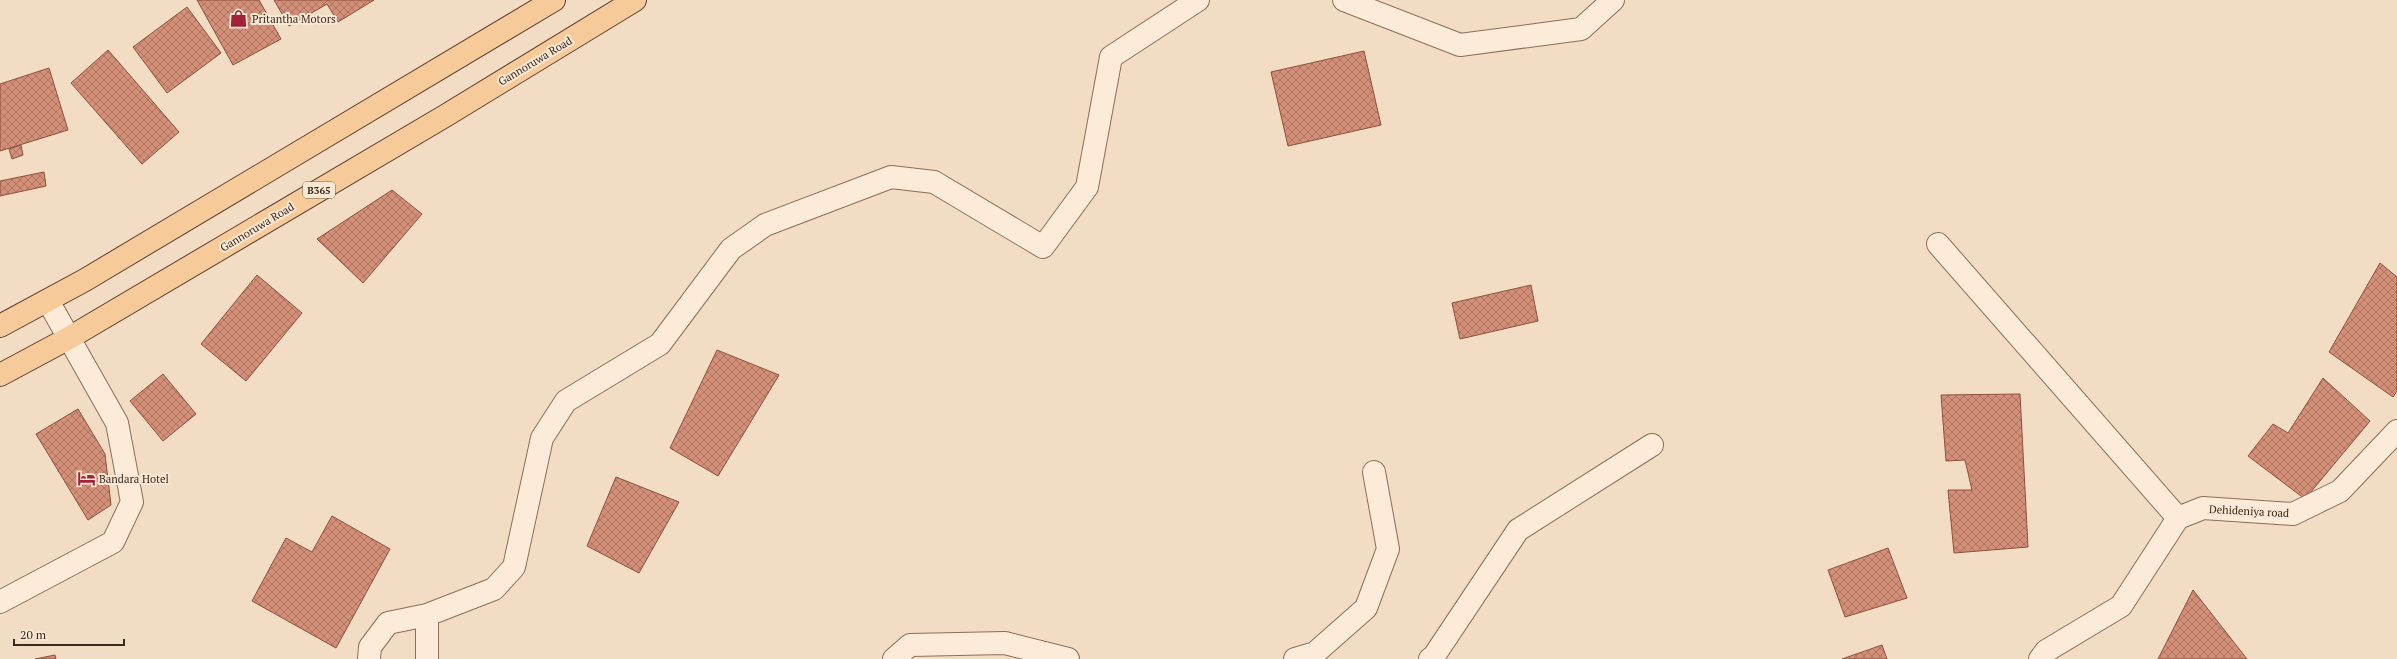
<svg xmlns="http://www.w3.org/2000/svg" width="2397" height="659" viewBox="0 0 2397 659" font-family="'PT Serif',serif">
<defs>
<pattern id="building-cross-hatch" width="8" height="8" patternUnits="userSpaceOnUse"><rect width="8" height="8" fill="#d38f77"/><path d="M0 0l8 8M0 8l8-8" fill="none" stroke="#ac7561"/></pattern>
</defs>
<rect width="100%" height="100%" fill="#f2ddc4"/>
<path fill="url(#building-cross-hatch)" stroke="#8f503c" d="M197,0H259L281,39L233,65Z
M274,0H374L338,22L327,4L289,26Z
M187,7L221,53L167,93L133,47Z
M108,50L179,132L142,164L71,83Z
M1364,51L1381,125L1288,146L1271,72Z
M49,68L68,130L0,151V84Z
M21,145L23,155L12,159L9,149Z
M44,172L46,186L0,196V181Z
M392,190L422,214L363,283L317,239Z
M2380,263L2397,277V391L2393,397L2329,352Z
M257,275L302,313L246,381L201,344Z
M1531,285L1538,321L1460,339L1452,303Z
M717,350L779,375L718,476L670,448Z
M163,374L196,414L163,441L130,401Z
M2323,378L2370,421L2305,499L2248,456L2273,424L2288,433Z
M2020,394L2028,547L1954,553L1948,490H1972L1965,460L1946,461L1941,395Z
M78,409L105,454L111,505L88,520L36,434Z
M616,477L679,502L639,573L587,546Z
M332,516L390,549L336,648L252,601L286,538L312,552Z
M1888,548L1907,598L1845,617L1828,570Z
M2193,590L2247,659H2158Z
M1882,645L1887,659H1842Z
M55,655L56,659H35Z"/>
<g fill="none" stroke-linecap="round" stroke-linejoin="round">
<defs>
<path id="minor" d="M1344,0L1460,45L1581,29L1613,0
M1938,244L2178,518
M0,602L113,542L132,502L117,423L48,301
M369,659L370,647L388,623L427,615L494,589L514,567L542,438L566,401L660,344L731,249L765,225L891,177L934,182L1043,247L1087,187L1111,57L1198,0
M427,659V615
M894,659L910,645L1005,643L1068,659
M1295,659L1315,653L1366,608L1388,549L1374,472
M1430,659L1434,656L1518,530L1652,445
M2040,659L2046,651L2121,606L2178,518L2203,508L2293,514L2340,491L2397,431"/>
<path id="major" d="M0,326L85,280L554,0
M0,375L69,338L445,116L635,0"/>
</defs>
<use href="#minor" stroke="#8e6d59" stroke-width="24"/>
<use href="#major" stroke="#5c3c2d" stroke-width="24"/>
<use href="#minor" stroke="#fbebd8" stroke-width="22"/>
<use href="#major" stroke="#f7cb99" stroke-width="22"/>
</g>
<defs>
<symbol id="shop-bare" viewBox="-9 -9 18 18"><path d="M-5-2.5h2.3a2.7 3.5 0 0 1 5.4 0H5L5.5 6h-11ZM-1.5-2.5h3a1.5 2.3 0 0 0-3 0Z" fill="#a22338" stroke="#f8e8d4" stroke-width="2.5" paint-order="stroke"/></symbol>
<symbol id="hotel-bare" viewBox="-9 -9 18 18"><path d="M-6-4.5h1.5V1H6V5H4.5V3h-9V5H-6ZM-4 0a1.8 1.8 0 1 1 3.6 0ZM.5 0V-2.5h3Q6-2.5 6 0Z" fill="#a22338" stroke="#f8e8d4" stroke-width="2.5" paint-order="stroke"/></symbol>
</defs>
<g fill-rule="evenodd">
<use href="#shop-bare" x="226" y="6" width="25" height="25"/>
<use href="#hotel-bare" x="74" y="466" width="25" height="25"/>
</g>
<g text-anchor="middle" dominant-baseline="central" stroke-width="4" stroke-linejoin="round" paint-order="stroke">
<rect fill="#f8e8d4" stroke="#756255" stroke-width="1" x="303" y="182" width="32" height="16" rx="3"/>
<g font-size="10" font-weight="bold" fill="#3d281e">
<text x="319" y="190">B365</text>
</g>
<g font-size="11" fill="#3d281e" stroke="#f8e8d4" text-anchor="start">
<text x="252" y="19">Pritantha Motors</text>
<text x="99" y="479">Bandara Hotel</text>
</g>
<g font-size="11" fill="#3d281e" stroke="#f8e8d4">
<text transform="translate(535 61) rotate(-31)">Gannoruwa Road</text>
<text transform="translate(257 227) rotate(-31)">Gannoruwa Road</text>
<text transform="translate(2249 511) rotate(3)">Dehideniya road</text>
</g>
</g>
<path d="M14 639v6h110v-6" fill="none" stroke="#3d281e" stroke-width="2"/>
<text x="20" y="639" font-size="12" fill="#3d281e" stroke="#f8e8d4" stroke-width="3" paint-order="stroke">20 m</text>
</svg>
